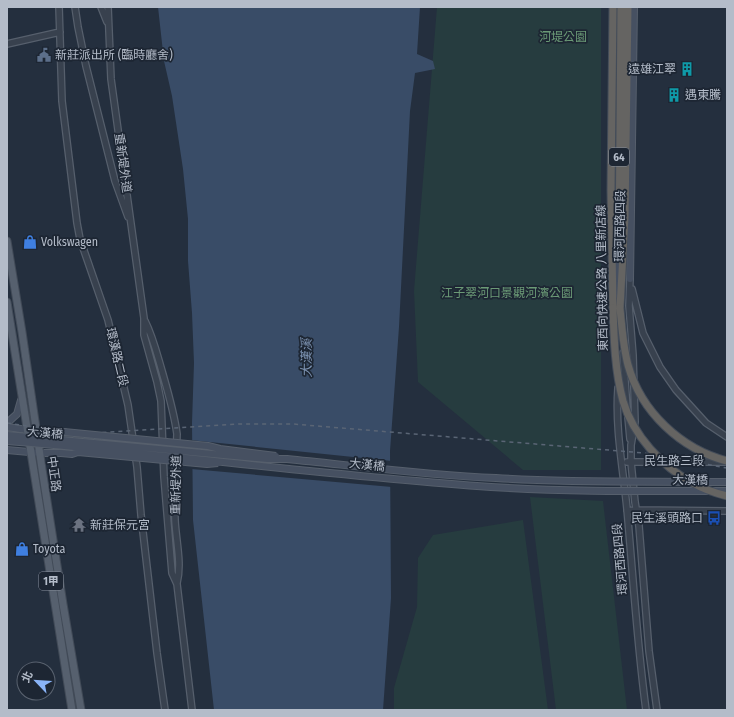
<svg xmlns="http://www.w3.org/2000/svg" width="734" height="717" viewBox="0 0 734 717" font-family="'Fira Sans Condensed','Noto Sans TC',sans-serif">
<rect width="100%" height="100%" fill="#242f3e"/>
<path fill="#263c3f" d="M437,7H601V470H523L418,382L414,291Z
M530,497L603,501L627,710H556Z
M523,520L548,710H394V688L417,607L418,558L433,535Z"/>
<path fill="#394c67" d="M158,7H420L417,54L433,61L435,69L415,73L410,111L399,327L390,451L391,598L383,710H214L193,520L192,423L194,363L192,313L188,261V219L183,169L172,96L164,61Z"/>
<path fill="#242f3e" d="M190,440L392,461V487L191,469Z"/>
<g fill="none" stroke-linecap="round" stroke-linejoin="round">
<defs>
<path id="tertiary" d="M59,7L62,101L77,223L80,239L108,320L128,405L137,467L141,515L157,653L165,710
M75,7L78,27L86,66L115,181L128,217
M101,7L107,22
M108,7L111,79L144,318V335L157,382L161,401L164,477L172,573L177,584L192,710
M7,44L60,32
M630,279L629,306L633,355L635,422L631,445V462L635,502L639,526L649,651L657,710
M632,289L643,333L660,367L676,390L706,423L727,437
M145,321C153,337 157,354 162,371C168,392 174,412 177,434C176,462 174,491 175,520C176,541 182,563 177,583
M623,353L627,409
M618,388C615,428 623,469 627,509C633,576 637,643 646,710
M628,417L630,439
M627,462H725
M627,511L636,510L727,511"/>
<path id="secondary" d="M617,247L618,295
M630,279L634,7
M7,423L17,414L21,400
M7,427L27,430L64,432
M7,450L40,453H61"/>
<path id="primary" d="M7,241L22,332L42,469L63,604L81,710
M7,302L72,710"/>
<path id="trunk" d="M619,250L621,7
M613,308L611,190L613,7
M620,308L625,217L628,7"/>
</defs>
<use href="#tertiary" stroke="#565f6c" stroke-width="8"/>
<use href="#secondary" stroke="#565f6c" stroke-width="8"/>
<use href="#primary" stroke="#414a57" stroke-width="9"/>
<use href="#trunk" stroke="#434c59" stroke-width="9"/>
<use href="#tertiary" stroke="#38414e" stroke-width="5.5"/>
<use href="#secondary" stroke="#465061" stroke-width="6"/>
<use href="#primary" stroke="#56606e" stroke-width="7"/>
<use href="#trunk" stroke="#656462" stroke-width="7"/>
<path stroke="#5a6575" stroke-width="1.5" stroke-dasharray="4 4" stroke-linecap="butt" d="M7,423L41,428L95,433L240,424H293L644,453L727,468
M685,455L727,460"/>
<defs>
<path id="secondary-bridge" d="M64,432L208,446L220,449L276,456
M7,435L268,459H287C357,466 426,475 496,478C573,483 650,481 727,482
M7,441C169,454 329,476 491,487C569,492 649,491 727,491
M61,453L72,454L78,452L207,464L218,463"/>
<path id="trunk-bridge" d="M613,308C614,339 615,371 623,401C633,435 662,467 693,483C703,489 715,493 727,496
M620,308C622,328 623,346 628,365C641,412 681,449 727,461"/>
</defs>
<use href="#secondary-bridge" stroke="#565f6c" stroke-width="8" stroke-linecap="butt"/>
<use href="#trunk-bridge" stroke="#434c59" stroke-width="9" stroke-linecap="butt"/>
<use href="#secondary-bridge" stroke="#465061" stroke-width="6"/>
<use href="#trunk-bridge" stroke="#656462" stroke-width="7"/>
</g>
<defs>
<symbol id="civic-bare" viewBox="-9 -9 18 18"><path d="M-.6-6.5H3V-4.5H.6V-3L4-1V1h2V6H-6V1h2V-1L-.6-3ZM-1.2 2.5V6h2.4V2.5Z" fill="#5c6f8a" stroke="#1d2633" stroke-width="2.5" paint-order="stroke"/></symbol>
<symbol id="building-bare" viewBox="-9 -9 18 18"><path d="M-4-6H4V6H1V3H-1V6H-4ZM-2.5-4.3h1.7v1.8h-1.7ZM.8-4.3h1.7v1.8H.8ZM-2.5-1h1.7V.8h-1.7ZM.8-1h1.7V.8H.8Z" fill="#0f9aa8" stroke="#1d2633" stroke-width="2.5" paint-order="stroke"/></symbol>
<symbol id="shop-bare" viewBox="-9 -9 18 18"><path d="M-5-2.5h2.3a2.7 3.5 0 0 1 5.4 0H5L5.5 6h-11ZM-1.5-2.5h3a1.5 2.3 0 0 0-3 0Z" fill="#3f7fe0" stroke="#1d2633" stroke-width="2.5" paint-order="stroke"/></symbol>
<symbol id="bus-bare" viewBox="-9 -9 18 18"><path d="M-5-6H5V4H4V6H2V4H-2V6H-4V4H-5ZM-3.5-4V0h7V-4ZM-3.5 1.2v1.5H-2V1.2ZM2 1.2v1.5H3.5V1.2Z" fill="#1a4fb4" stroke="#1d2633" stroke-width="2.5" paint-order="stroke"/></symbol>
<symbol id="temple-bare" viewBox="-9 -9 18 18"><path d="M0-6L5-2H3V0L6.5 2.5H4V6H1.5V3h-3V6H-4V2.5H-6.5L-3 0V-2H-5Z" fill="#6b7280" stroke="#1d2633" stroke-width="2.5" paint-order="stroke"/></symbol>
</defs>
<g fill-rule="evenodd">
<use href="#civic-bare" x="34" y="45" width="20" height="20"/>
<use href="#building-bare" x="677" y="59" width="20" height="20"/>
<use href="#building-bare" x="664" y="85" width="20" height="20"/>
<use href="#shop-bare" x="20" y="232" width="20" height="20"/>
<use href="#bus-bare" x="704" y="508" width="20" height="20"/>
<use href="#temple-bare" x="69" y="515" width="20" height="20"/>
<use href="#shop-bare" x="12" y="539" width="20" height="20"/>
</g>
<g text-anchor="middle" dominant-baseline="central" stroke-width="3.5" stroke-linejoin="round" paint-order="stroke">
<g fill="#1d2633" stroke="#878f9c" stroke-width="1">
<rect x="609" y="148" width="20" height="18" rx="3"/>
<rect x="39" y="572" width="24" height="18" rx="3"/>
</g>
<g font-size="11" font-weight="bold" fill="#b4bcc9">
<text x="619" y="157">64</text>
<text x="51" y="581">1甲</text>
</g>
<g font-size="12" fill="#6b9a76" stroke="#1d2633">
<text x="563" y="37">河堤公園</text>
<text x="507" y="293">江子翠河口景觀河濱公園</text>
</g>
<g font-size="12" fill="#b4bcc9" stroke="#1d2633" text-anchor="start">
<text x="55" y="55">新莊派出所 (臨時廳舍)</text>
<text x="676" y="69" text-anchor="end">遠雄江翠</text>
<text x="685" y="95">遇東騰</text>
<text x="41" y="242">Volkswagen</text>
<text x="703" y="518" text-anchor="end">民生溪頭路口</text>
<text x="90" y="525">新莊保元宮</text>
<text x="33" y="549">Toyota</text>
</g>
<g font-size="12" fill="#b4bcc9" stroke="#1d2633">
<text transform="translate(123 163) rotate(82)">重新堤外道</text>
<text transform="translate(620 226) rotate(-89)">環河西路四段</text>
<text transform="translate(602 278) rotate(-91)">東西向快速公路 八里新店線</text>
<text transform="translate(117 357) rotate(77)">環漢路二段</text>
<text transform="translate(45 433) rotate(5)">大漢橋</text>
<text x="674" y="461">民生路三段</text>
<text transform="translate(367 465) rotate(6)">大漢橋</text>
<text transform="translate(54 474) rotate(82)">中正路</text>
<text transform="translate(690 480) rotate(1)">大漢橋</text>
<text transform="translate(176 485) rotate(-89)">重新堤外道</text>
<text transform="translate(620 559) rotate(-95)">環河西路四段</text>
</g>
<g font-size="13" font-style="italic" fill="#7c92b1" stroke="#1d2633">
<text transform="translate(306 358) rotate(-90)">大漢溪</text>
</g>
</g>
<rect width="734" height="717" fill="none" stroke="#b4bcc9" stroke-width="16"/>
<g transform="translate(36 681) rotate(295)"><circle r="19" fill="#1d2633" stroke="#59626f"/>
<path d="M0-3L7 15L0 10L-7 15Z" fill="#8ab4f8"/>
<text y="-6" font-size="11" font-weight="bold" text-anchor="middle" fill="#b4bcc9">北</text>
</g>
</svg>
